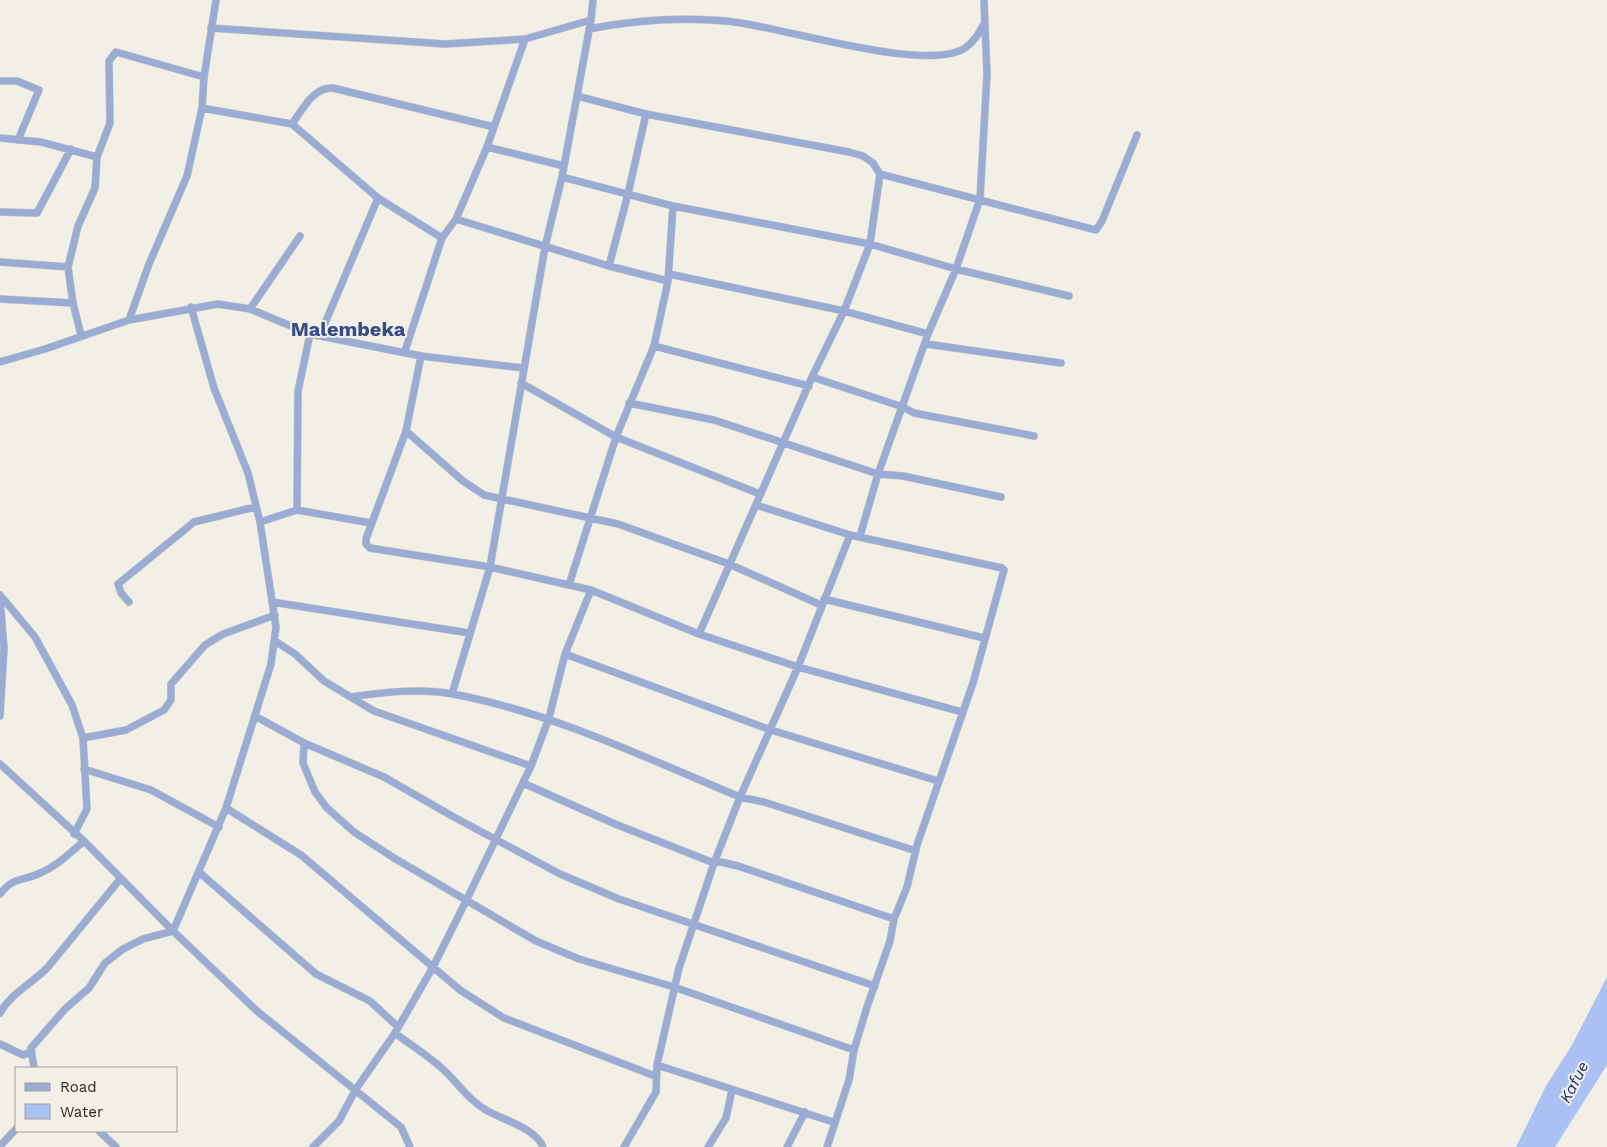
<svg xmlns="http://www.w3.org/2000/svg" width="1607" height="1147" viewBox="0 0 1607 1147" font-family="'Work Sans',sans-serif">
<rect width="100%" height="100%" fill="#f1efe6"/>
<path fill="#abc1f4" d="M1607,977V1065L1555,1147H1516L1546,1086L1572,1045Z"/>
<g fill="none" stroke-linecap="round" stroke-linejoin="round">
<defs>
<path id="minor" d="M211,28L445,44L525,39L591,20
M589,29C635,20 679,17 726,21C777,25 925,74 965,48C974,42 979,33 984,24
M0,81H17L39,90L18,140
M577,96L646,114L849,152L863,156L873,163L880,174L870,244L844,311L812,377L699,634
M202,108L292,124L378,198L442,238
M292,124C303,109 313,87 333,88L494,127
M0,138L41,142L97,157
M487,147L564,166
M880,174L1096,230L1102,221L1137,135
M562,177L673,206L870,244L956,269L1069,296
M0,212L37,213L71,149
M456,219L609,266L668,281
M0,262L68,267
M609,266L628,194L646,114
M669,274L844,311L928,334
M0,299L73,303
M250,309L300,236
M129,320L149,264L187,176L202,108L204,77L216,0
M81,335L73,303L68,267L78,226L95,188L97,157L110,123L109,61L116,52L204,77
M320,335L378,198
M926,344L1061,363
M654,346L809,386
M405,351L442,238L456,219L487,147L525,39
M421,356L406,431L366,539V544L370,548L490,567L591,590L699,634L798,667L962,712
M0,362L45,349L129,320L218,304L250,309L310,334L421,356L523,368
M812,377L903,407L914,413L1034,436
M521,383L616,437L760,494
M629,403L714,420L878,474L903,476L1001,497
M406,431L463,481L484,495L618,524L729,564L821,605
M756,505L850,535L1002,568L1004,570L973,683L917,845L907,887L894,919L890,941L867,1007L854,1050L849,1080L827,1147
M297,510L298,391L310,334
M260,522L297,510L371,523
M860,536L878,474L928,334L956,269L980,199L987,74L984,0
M569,585L616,437L654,346L668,281L673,206
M0,595L35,637L72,705L83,738L87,809L74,834
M824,599L984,638
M0,600L4,648L0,716
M129,602L121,593L118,584L194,522L255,507
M272,602L469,633
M275,641L295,654L324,681L374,711L531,766
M565,654L771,730L938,781
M452,694L490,567L545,247L562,177L591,20L593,0
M351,697C384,692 420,688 453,694C554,713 646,758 740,797L764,802L916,851
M255,716L304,743L384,777L452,816L560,874L619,899L875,986
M83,738L126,730L164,710L171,700V684L205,645L223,634L275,615
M304,743L303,763L315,792L327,808L354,832L394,858L536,941L579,959L674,987L854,1050
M0,764L84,841L173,931L257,1011L401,1127L410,1147
M84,769L151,790L219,827
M523,783L615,824L714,863L721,862L738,866L894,919
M226,808L301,855L460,990L504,1018L655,1076
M200,873L316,974L370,1001L398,1027
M0,894C14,876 22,882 40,873C57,866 70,853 84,841
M0,1013C11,993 33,983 48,967L121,878
M395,1033C412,1046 432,1058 447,1073C460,1086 469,1100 486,1110C501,1119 537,1129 543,1147
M0,1044L23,1055L30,1052
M657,1065L833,1122
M34,1068L31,1048L65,1009L89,988L105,963L123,949L143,939L173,931L226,808L271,664L276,627L260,522L248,473L214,388L191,307
M99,1131L116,1147
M0,1146L16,1129
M313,1147L339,1121L356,1089L395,1033L433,967L466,901L531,766L549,718L565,654L591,590
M624,1147L656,1092L657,1065L679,968L714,863L740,797L798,667L850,535
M708,1147L726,1118L732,1090
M787,1147L805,1112"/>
</defs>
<use href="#minor" stroke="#cdccc4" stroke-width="8"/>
<use href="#minor" stroke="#9bacd4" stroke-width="7"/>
</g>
<g text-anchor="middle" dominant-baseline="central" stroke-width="4" stroke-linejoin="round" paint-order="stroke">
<g font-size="16" font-style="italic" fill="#1c306b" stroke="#f1efe6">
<text transform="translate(1574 1082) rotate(-63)">Kafue</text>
</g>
<g font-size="20" font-weight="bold" fill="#364c86" stroke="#f1efe6">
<text x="348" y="329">Malembeka</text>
</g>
</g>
<rect x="15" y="1067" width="162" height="65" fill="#f1efe6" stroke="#a2a09a"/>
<rect x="25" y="1083" width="25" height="8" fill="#9bacd4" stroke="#a2a09a"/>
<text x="60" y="1092" font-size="15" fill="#2b2a27">Road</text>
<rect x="25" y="1104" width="25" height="15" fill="#abc1f4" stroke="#a2a09a"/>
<text x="60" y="1117" font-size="15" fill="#2b2a27">Water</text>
</svg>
